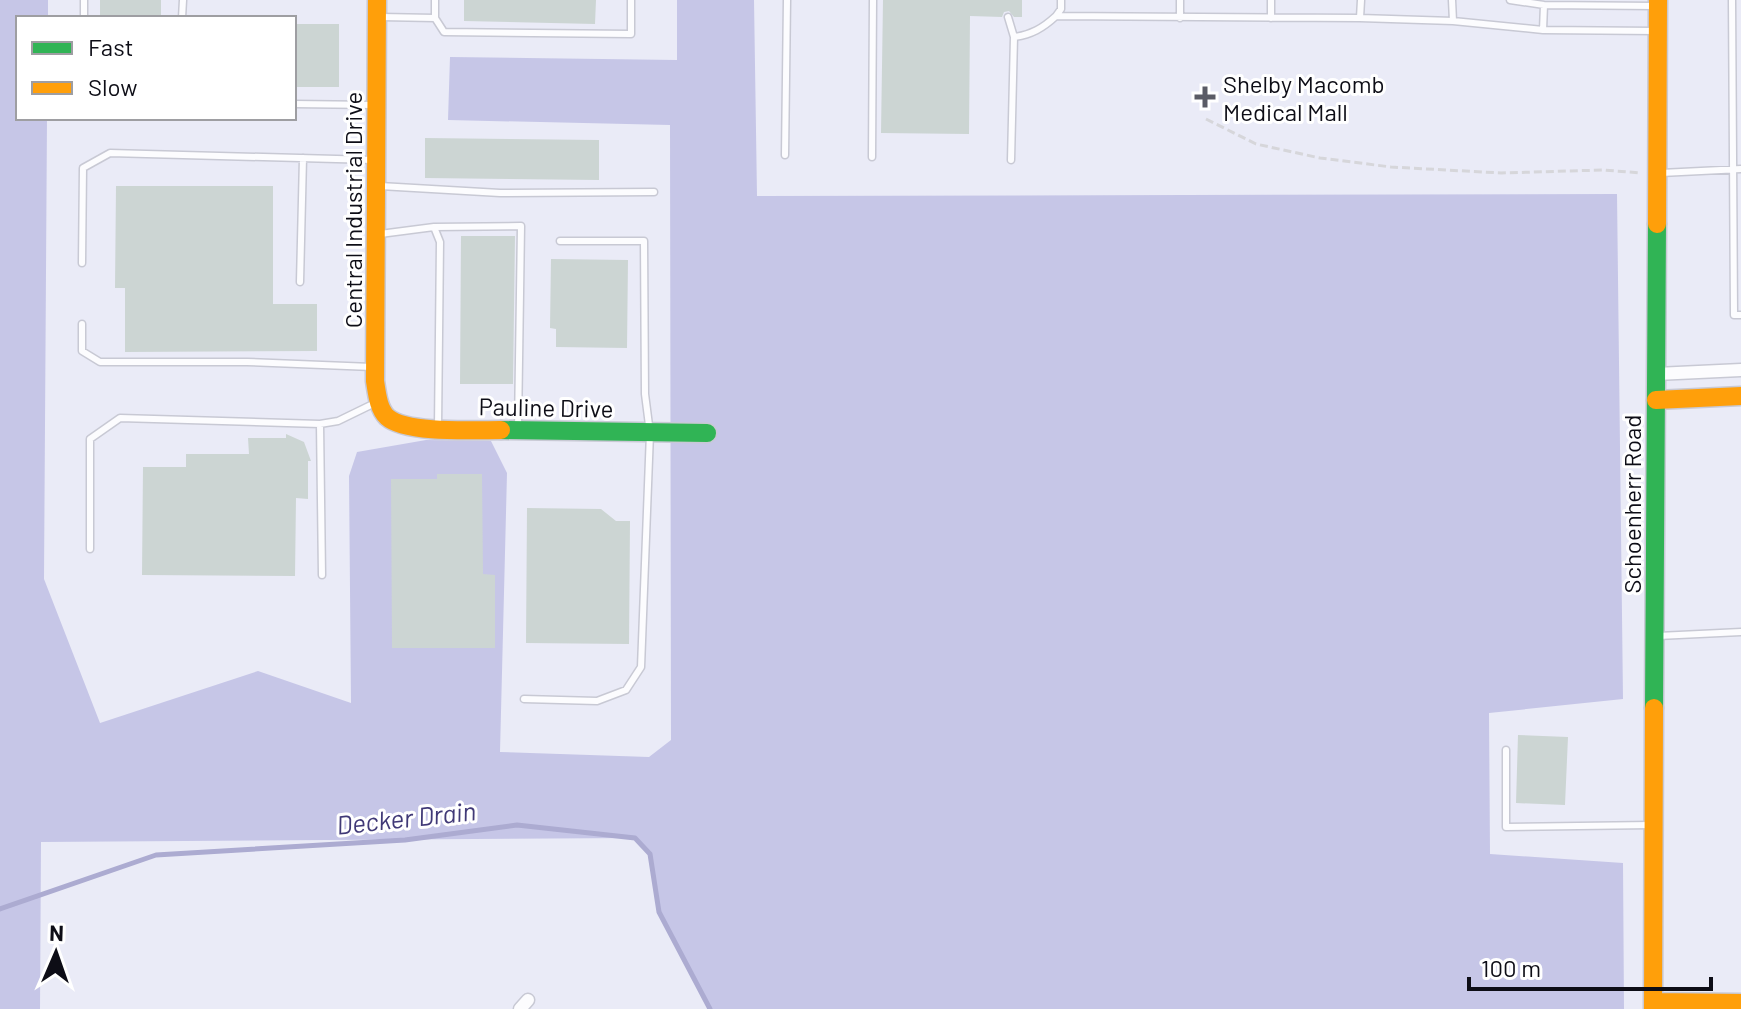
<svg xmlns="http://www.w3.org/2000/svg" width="1741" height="1009" viewBox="0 0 1741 1009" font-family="Barlow,sans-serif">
<rect width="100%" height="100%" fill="#eaebf7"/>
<path fill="#c6c6e7" d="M0,0H48V18H18V118H47L44,579L100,723L258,671L351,703L349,476L357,452L426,440L491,441L507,473L500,752L649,757L671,740L670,125L448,120L450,57L677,60V0H754L757,196L1617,194L1623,699L1489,713L1490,854L1623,863L1624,1009H710L659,912L650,854L635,838L41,842L40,1009H0Z"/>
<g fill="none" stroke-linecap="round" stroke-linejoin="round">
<path stroke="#acabd1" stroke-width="5" d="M0,909L156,855L405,840L517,825L635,838L650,854L659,912L710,1009"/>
</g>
<path fill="#ccd5d3" d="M100,0H161V18H100Z
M464,0H596L595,24L464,21Z
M883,0H1022V17H1014L1009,11L1004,12L1002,17L970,16L969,134L881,133Z
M294,24H339V87H294Z
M425,138L599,140V180L425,178Z
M116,186H273V304H317V351L125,352V288H115Z
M461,236H515L513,384H460Z
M551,259L628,260L627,348L556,347V329L550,328Z
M286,434L304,442L311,461H308V499L296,498L295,576L142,575L143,467H186V454H249L248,438H286Z
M437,474H482L483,574L495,575V648H392L391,479H437Z
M527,508L601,509L616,521H630L629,644L526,643Z
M1518,735L1568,737L1565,805L1516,803Z"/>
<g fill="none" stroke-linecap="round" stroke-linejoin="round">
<defs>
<path id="lane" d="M1452,0L1453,21
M1510,0L1544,5L1654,6
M1732,0L1734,315H1741
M1056,16L1061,9V0
M381,17L435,18V0
M1008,17L1014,37L1011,160
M84,18V0
M182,18L183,0
M435,18L444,32L631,34V0
M1180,18V0
M1271,18V0
M1360,18L1361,0
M1543,30L1544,5
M1014,37C1031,35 1043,28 1056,16L1360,18L1453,21L1543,30L1656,31
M294,104L374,105
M785,155L787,0
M872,157L873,0
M1661,173L1741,169
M380,186L500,193L654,192
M434,227L521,226L518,427
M380,234L434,227L440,242L438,427
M82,263L83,168L110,153L373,160
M300,282L303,158
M82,324V351L100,362H247L372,367
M320,424L322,575
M90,549V439L120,418L320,424L338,421L375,403
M1658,636L1741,632
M524,699L597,701L626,690L641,667L650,433L645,394L644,241H560
M1506,750V827L1651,825"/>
<path id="street" d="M1656,374L1741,370
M520,1009L528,1000"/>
<path id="fast" d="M501,430L707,433
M1654,708L1657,224"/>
<path id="slow" d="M377,0L375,381C377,393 378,408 387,417C406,434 475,430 501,430
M1657,224L1658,0
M1656,400L1741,396
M1653,1002L1741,1003
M1653,1009L1654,708"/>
</defs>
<use href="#lane" stroke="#c8c9d4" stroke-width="9"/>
<use href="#street" stroke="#c8c9d4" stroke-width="15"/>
<use href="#fast" stroke="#c8c9d4" stroke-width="21"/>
<use href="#slow" stroke="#c8c9d4" stroke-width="21"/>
<path stroke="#d6d6da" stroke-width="3" stroke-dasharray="8 4" stroke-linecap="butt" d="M1206,119L1256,144L1320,158L1391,167L1501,173L1603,170L1641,173"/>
<use href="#lane" stroke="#fcfcfe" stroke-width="6"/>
<use href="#street" stroke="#fcfcfe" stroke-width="12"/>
<use href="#fast" stroke="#30b455" stroke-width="18"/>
<use href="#slow" stroke="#ff9f0a" stroke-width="18"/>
</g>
<path fill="#5a5b65" stroke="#fff" stroke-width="3" d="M1201 85h8v8h8v8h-8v8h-8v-8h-8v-8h8z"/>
<g text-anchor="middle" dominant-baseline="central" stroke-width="6" stroke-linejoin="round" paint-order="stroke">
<g font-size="24" fill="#0d0d16" stroke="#fff" text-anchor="start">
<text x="1223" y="83">Shelby Macomb<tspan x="1223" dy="28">Medical Mall</tspan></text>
</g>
<g font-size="24" fill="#0d0d16" stroke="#fff">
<text transform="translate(352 210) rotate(-90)">Central Industrial Drive</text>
<text transform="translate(546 407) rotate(1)">Pauline Drive</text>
<text transform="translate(1631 504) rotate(-90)">Schoenherr Road</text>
</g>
<g font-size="26" font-style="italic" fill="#403977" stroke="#fff">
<text transform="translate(406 817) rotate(-6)">Decker Drain</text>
</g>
</g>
<rect x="16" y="16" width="280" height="104" fill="#ffffff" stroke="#9e9ea2" stroke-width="2"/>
<rect x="32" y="42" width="40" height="12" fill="#30b455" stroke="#9e9ea2" stroke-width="2"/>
<text x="88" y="56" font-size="24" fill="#0d0d16">Fast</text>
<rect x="32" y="82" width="40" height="12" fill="#ff9f0a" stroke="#9e9ea2" stroke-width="2"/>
<text x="88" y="96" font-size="24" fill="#0d0d16">Slow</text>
<g transform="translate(56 953) rotate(2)" stroke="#ffffff" stroke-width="6" paint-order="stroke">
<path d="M0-6L14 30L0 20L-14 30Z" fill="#0d0d16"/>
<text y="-12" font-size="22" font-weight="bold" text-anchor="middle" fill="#0d0d16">N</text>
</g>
<path d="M1469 977v12h242v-12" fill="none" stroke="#0d0d16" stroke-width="4"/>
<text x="1481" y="977" font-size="24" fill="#0d0d16" stroke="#ffffff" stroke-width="6" paint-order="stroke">100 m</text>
</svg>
